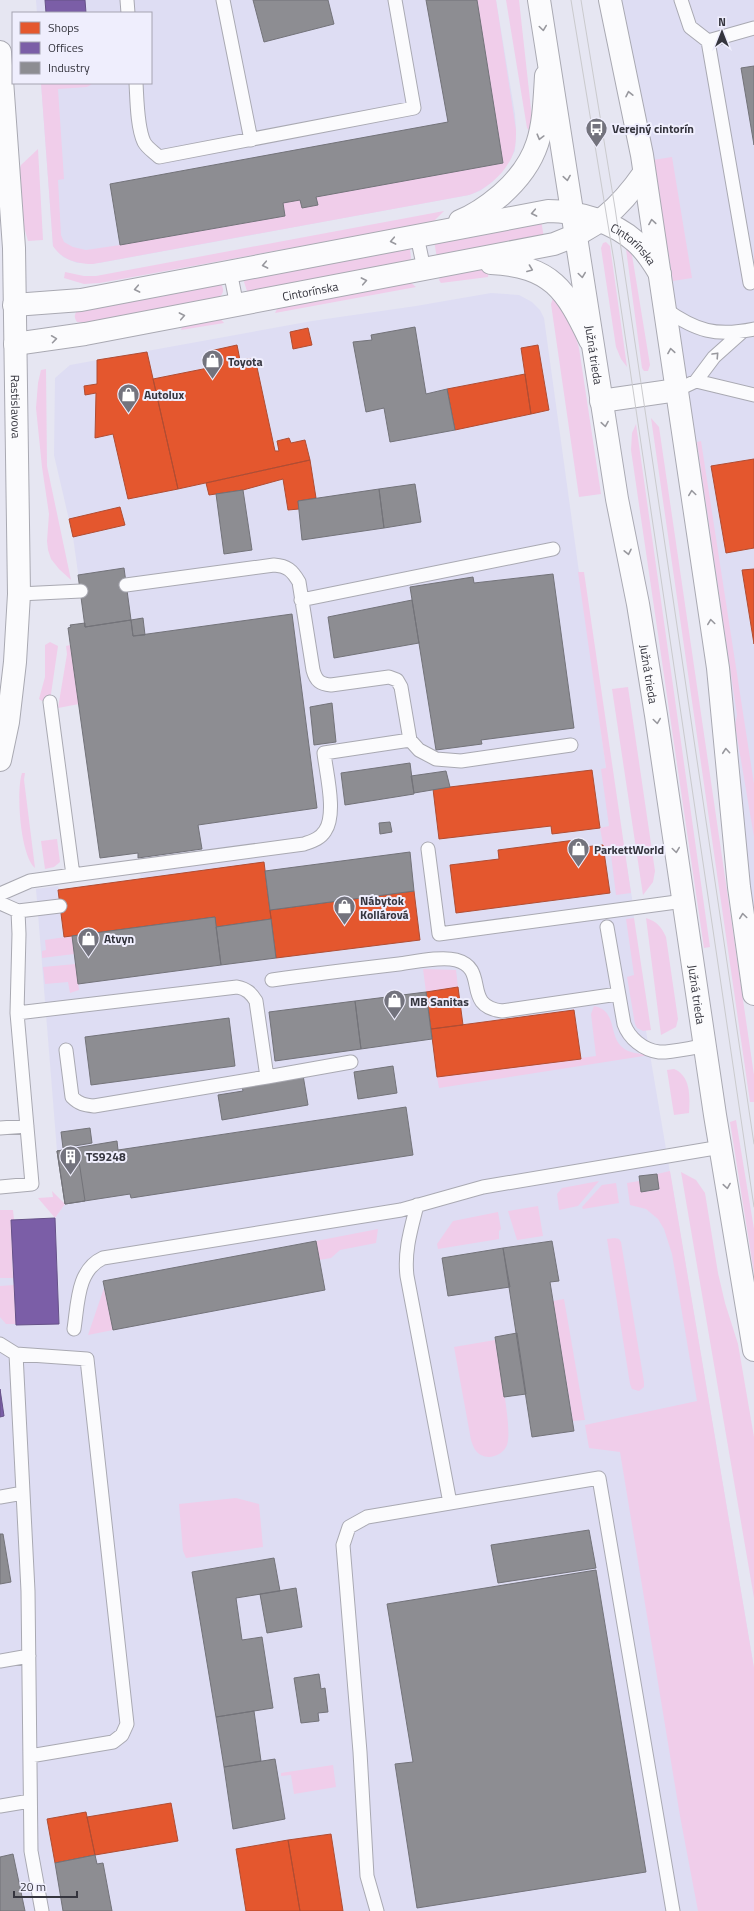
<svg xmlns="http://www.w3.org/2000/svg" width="754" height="1911" viewBox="0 0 754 1911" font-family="'Titillium Web',sans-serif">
<rect width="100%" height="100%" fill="#e6e6f2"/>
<path fill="#deddf3" d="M36,0H496L515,114L516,130L515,151L505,168L492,182L480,191L469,195L99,263H77L63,257L53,246L41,83H151V13H37Z
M610,0H754V994L718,668Z
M491,293L519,295L532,302L540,310L544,318L606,768H611L632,898L634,918L629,919L646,1031L754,1668V1911H0V1221L55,1218L65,1204L57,1151L36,889L58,886L59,890L141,879L137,853L100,858L68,628L70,625L85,623L73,537L54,455L55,378L70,365L312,321L416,306Z"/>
<path fill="#f0cdea" d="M477,0H496L516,130C516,136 516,145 514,151C508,171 488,189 469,195L93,264C77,264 62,260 53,246L41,83L92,84L87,87L58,89L64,179L58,180L61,235L64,242L73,247L86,250L120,245L285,216L283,203L300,200L318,204L316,197L503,163Z
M506,0H519L532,118L531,133L527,128Z
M38,149L43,240L28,241L24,227L19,171L21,165Z
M672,157L692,278L673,281L653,160Z
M444,211L434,221L422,224L100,283L84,284L64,278L65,272L84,276H96Z
M541,220L544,238L437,258L434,241Z
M606,242L610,246L627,367L621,359L616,347L601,248L603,243Z
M406,247L410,249L411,258L409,262L251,292L247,291L244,282L245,279Z
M627,248L632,255L650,365L648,371H644L642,368L626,249Z
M489,268L488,277L441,283L439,280L440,277Z
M219,282C224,287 225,293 219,297L88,323L77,322C74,317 74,315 77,311Z
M410,282L416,287L275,313L278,307Z
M554,295L573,328L579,348L601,494L579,497L551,304Z
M220,318L224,323L181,330L183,324Z
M46,369L47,466L71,580L59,569L51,559L48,550L47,541L49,514L42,467L36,408L38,383L41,370Z
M651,418L659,427L754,1075V1102H750Z
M636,424L710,947L704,948L631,450L632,433Z
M701,441L754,784V837L735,725L737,715L697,442Z
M578,572H584L631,893L616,895L611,855H605L600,828L609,826L601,769L606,768Z
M50,642L58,646L51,694L50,697L42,701L39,699L45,677V645Z
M70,645L79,704L58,708L67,654L66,646Z
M628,687L655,871L653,882L643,895L612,689Z
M22,773H25L24,780L35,868C20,855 16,791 22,773Z
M57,839L60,862L54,867L45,869L41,841Z
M634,918L651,1030L643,1031L637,1028L635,1024L627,977L634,975L626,919Z
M646,918C657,922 661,926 666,937L678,1019L676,1027L661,1035Z
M72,936L74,954L42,958V951L46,950L45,940Z
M76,964L79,990L70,993L68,982L45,984L43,967Z
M423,969L456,970L458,987L426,992Z
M594,1006C626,1012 597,1056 650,1054V1055L439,1088L437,1077L596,1056L591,1014Z
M674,1069C691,1076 690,1097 689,1113L674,1115L667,1070Z
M736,1120L754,1229V1273L730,1122Z
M670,1171L754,1668V1911H698L680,1816L620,1452L589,1448L585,1425L697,1401L672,1254L664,1229L658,1219L646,1209L630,1205L627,1183L639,1181L641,1192L659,1190L657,1174Z
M681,1172L696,1180L705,1193L718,1273L725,1303L738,1344L754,1437V1598Z
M599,1181L578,1206L559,1210L557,1194L562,1188Z
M616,1183L619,1203L583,1209L582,1207L602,1185Z
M52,1191L65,1204L55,1218L38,1198L53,1197Z
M538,1206L543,1236L517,1240L508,1211Z
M0,1210H13L14,1220H11L13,1278H0Z
M498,1212L501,1229L499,1231V1239L438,1249L437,1244L453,1221Z
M378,1229L376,1243L340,1250L331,1258L319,1260L316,1241Z
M615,1238L619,1239L621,1242L644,1382V1387L639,1391L632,1389L630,1384L607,1239Z
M14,1285L16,1324H6L0,1317V1286Z
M104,1288L113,1330L88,1335Z
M564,1299L585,1420L573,1421L553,1301Z
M495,1340C498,1362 513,1427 507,1445C503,1455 490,1460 481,1455C475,1452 473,1446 471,1440L454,1347Z
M236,1498L259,1504L263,1547L186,1558L183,1551L179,1504Z
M333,1765L336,1787L294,1794L291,1775L281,1776V1773Z"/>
<path fill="#e4572e" stroke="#b04d33" d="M308,328L312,345L293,349L290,332Z
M237,345L240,360L255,358L275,451H279L277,441L289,438L291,443L305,440L310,460L178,489L153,379L213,367L210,351Z
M538,345L549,410L531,414L521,348Z
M147,352L178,489L128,499L113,434L95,438L96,393L85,395L84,386L97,384V360Z
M525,374L531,414L455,430L447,389Z
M754,459V548L726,553L711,466Z
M310,460L316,498L298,501L299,509L288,510L283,479L243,490L209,495L206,483Z
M120,507L125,525L73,537L69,519Z
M754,569V644L742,570Z
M592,770L600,828L552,834L551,826L439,839L433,789Z
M583,839L584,847L603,845L610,893L456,913L450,865L499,859L498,850Z
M264,862L271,919L216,927L215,917L64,937L58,890Z
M414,891L420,940L276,958L270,910Z
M458,987L463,1025L431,1029L426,992Z
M574,1010L581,1059L437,1077L431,1029Z
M171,1803L178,1841L95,1855L87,1817Z
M86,1812L95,1855L55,1863L47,1819Z
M331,1834L343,1911H300L288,1840Z
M288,1840L300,1911H246L236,1849Z"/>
<path fill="#7b5ea7" stroke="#665288" d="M45,0H85L86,13H46Z
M55,1218L59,1324L16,1325L11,1220Z
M0,1389L4,1416L0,1417Z"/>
<path fill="#8d8d92" stroke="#737379" d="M253,0H328L334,24L264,42Z
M426,0H477L503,163L316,197L318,205L302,208L300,200L283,203L285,216L120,245L110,184L448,122Z
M754,66V145L741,68Z
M415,327L426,394L447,389L455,430L390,442L384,408L366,412L353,342L372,340L371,335Z
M415,484L421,522L384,528L379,489Z
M379,489L384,528L302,540L298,501Z
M243,490L252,550L224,554L216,494Z
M124,568L131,620L85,627L78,575Z
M553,574L574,728L481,740L482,744L436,750L410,587L473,577L474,583Z
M412,600L419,643L334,658L328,617Z
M292,614L317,808L198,825L202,849L138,858V853L100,858L68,628L71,627L70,625L85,623V627L131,620L133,636Z
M143,618L145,635L133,636L131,620Z
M332,703L336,742L314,745L310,707Z
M410,763L414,794L345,805L341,773Z
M446,771L450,787L414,793L411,776Z
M390,822L392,832L380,834L379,823Z
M410,852L414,891L270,910L265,871Z
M215,917L221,965L78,984L72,936Z
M271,919L276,958L221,965L216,927Z
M426,992L432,1039L361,1049L355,1001Z
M355,1001L361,1049L275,1061L269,1012Z
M229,1018L235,1066L91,1085L85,1037Z
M393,1066L397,1093L358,1099L354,1072Z
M303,1075L308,1105L222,1120L218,1095L243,1091L242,1086Z
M406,1107L413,1155L131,1198L130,1194L65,1204L57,1151L117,1141L118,1150Z
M90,1128L92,1143L63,1148L61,1132Z
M77,1148L85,1201L65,1204L57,1151Z
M657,1174L659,1189L641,1192L639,1176Z
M316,1241L325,1290L113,1330L103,1281Z
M552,1241L559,1281L550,1282L574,1431L532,1437L503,1248Z
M503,1248L510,1287L448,1296L442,1258Z
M517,1333L526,1394L504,1397L495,1337Z
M589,1530L596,1568L498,1583L491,1545Z
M0,1534H3L11,1582L0,1584Z
M274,1558L280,1591L236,1598L242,1640L262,1637L273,1708L216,1717L192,1572Z
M596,1570L646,1872L417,1908L395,1764L413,1762L387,1604Z
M296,1588L302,1627L267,1633L260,1594Z
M319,1674L321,1689L325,1688L328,1712L318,1713L319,1721L301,1723L294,1678Z
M254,1711L261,1761L224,1767L216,1717Z
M275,1759L285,1819L233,1829L224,1767Z
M13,1854L25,1911H0V1857Z
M95,1855L97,1864L103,1863L112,1911H63L55,1863Z"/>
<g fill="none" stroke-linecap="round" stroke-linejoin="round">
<defs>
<path id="lane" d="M127,0L128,13
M223,0L251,140
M681,0L690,27L708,41L750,283
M708,41L754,28
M136,83C137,99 137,127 144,142C147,148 154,152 159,157L414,108L395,0
M417,236L424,269
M230,271L237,306
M665,309C696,331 716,337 754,329
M696,381L754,395
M677,390L696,381L714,357L742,332
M126,585L274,565C287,566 292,570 299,582L313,670C316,681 320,684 331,685L389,677L397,680L401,687L410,740L419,750L436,759L461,761L571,745
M19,594L81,591
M301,600L553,549
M428,849L439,934L684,901
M73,875L304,844C312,841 320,839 325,831C337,814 326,772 324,753L410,740
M0,894L30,881L73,875L50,702
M0,903L18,911L60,906
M607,927L624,1024C629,1038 643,1050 659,1052C669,1053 694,1047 705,1046
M272,980C314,974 356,969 399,964C414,962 441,956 456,960C490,969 461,1006 502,1011L618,994
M17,1013L237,987C247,989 251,993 256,1001L267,1077L94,1106C84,1105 79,1104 72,1097L66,1050
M267,1077L351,1062
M0,1128L27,1126
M0,1187L32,1184L17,1013L19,934L18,911
M417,1205C411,1229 404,1251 407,1276L450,1503
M74,1329C78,1303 77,1270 103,1258L401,1210L483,1187L721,1147
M0,1344L16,1354L28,1591L31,1851L42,1911
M16,1354L87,1359L127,1724L122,1735L113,1742L30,1756
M0,1497L23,1493
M0,1661L29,1656
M0,1806L30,1801
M377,1911L367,1876L360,1752L343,1545L349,1527L367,1517L599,1478L673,1911"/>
<g id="street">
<path d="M460,221C476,215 488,206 501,195C543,158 543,127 546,76"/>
<path d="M491,263C552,266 566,290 590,340"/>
<path id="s1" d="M14,305L81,300L548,211C577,211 614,222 636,242C646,251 653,262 660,274"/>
<path id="s2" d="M15,344L85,334L554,244C596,229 619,209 644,173"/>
<path d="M601,401L677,390"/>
</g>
<g id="secondary">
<path id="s3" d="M539,0L617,499L638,604L656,715L715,1115L754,1350"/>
<path d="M610,0L642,155L718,668L739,887L754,994"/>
<path id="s4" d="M0,52L14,248L19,594L15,662L8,722L0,760"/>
</g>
</defs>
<use href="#lane" stroke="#a9a9b2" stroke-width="15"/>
<use href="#street" stroke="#a9a9b2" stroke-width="24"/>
<use href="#secondary" stroke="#a9a9b2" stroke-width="24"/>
<use href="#lane" stroke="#fbfbfd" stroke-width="13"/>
<use href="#street" stroke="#fbfbfd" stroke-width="22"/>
<use href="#secondary" stroke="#fbfbfd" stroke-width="22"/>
<path stroke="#cacacd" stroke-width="1" d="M571,0L614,261L754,1207
M581,0L615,208L754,1144"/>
</g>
<defs><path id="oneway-chevron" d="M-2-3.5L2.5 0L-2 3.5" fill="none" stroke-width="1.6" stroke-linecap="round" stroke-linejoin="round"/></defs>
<g stroke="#98989e">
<use href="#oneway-chevron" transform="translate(543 28) rotate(82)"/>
<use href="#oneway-chevron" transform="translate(629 94) rotate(-102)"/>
<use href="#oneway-chevron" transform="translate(540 137) rotate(105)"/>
<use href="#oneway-chevron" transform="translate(567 178) rotate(81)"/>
<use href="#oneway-chevron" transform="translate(534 213) rotate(169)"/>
<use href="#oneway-chevron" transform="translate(652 222) rotate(-99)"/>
<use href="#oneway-chevron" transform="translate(393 241) rotate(169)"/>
<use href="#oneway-chevron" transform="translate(265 265) rotate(169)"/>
<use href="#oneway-chevron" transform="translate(530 269) rotate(21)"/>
<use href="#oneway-chevron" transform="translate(582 275) rotate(82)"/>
<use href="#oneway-chevron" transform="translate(364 281) rotate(-11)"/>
<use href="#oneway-chevron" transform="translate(137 289) rotate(169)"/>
<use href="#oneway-chevron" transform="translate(182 316) rotate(-11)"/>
<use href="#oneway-chevron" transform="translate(54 339) rotate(-8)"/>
<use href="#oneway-chevron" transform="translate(671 351) rotate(-99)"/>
<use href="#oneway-chevron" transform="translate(716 355) rotate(-47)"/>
<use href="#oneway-chevron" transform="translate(605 424) rotate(81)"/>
<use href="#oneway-chevron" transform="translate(692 493) rotate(-98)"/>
<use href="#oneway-chevron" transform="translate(628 552) rotate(78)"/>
<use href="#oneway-chevron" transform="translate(711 622) rotate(-98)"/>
<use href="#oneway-chevron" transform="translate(657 721) rotate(82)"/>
<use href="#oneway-chevron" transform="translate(726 751) rotate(-95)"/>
<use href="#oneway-chevron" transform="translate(676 850) rotate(82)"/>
<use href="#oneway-chevron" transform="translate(743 916) rotate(-98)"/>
<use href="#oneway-chevron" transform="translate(727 1186) rotate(81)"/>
</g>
<defs>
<symbol id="bus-pin" viewBox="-11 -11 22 30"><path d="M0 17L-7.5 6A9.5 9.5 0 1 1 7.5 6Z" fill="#73737d" stroke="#efeefd"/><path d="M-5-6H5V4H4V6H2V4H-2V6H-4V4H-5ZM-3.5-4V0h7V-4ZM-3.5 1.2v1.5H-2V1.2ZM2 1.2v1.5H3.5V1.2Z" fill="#fff"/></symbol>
<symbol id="shop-pin" viewBox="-11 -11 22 30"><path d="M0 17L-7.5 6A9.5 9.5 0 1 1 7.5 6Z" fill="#73737d" stroke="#efeefd"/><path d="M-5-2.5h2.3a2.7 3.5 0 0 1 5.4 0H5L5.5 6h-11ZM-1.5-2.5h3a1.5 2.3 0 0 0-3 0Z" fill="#fff"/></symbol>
<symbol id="building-pin" viewBox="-11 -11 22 30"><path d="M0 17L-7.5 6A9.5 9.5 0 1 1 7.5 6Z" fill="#73737d" stroke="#efeefd"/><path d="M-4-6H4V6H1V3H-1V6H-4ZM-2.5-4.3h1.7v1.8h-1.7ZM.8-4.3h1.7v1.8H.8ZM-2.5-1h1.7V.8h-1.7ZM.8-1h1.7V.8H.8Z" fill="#fff"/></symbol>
</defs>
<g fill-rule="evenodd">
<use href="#bus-pin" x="584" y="116" width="25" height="34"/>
<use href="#shop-pin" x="200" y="348" width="25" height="34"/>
<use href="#shop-pin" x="116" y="382" width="25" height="34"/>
<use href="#shop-pin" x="566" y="836" width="25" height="34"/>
<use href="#shop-pin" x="332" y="894" width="25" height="34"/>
<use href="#shop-pin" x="76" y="926" width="25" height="34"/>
<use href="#shop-pin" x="382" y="988" width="25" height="34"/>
<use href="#building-pin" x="58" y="1144" width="25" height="34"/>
</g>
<g text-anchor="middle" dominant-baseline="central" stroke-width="4" stroke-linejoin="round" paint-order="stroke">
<g font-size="12" font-weight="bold" fill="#35353e" stroke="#efeefd" text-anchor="start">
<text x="612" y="128">Verejný cintorín</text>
<text x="228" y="361">Toyota</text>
<text x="144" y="394">Autolux</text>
<text x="594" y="849">ParkettWorld</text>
<text x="360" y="900">Nábytok<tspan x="360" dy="14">Kollárová</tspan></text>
<text x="104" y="938">Atvyn</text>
<text x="410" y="1001">MB Sanitas</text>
<text x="86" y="1156">TS9248</text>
</g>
<g font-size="12" fill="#35353e" stroke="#efeefd">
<text stroke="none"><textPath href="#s1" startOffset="637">Cintorínska</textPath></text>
<text stroke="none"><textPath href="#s2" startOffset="300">Cintorínska</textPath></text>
<text stroke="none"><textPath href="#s3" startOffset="359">Južná trieda</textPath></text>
<text stroke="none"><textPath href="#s4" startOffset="355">Rastislavova</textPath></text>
<text stroke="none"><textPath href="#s3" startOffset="683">Južná trieda</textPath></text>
<text stroke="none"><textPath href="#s3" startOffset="1007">Južná trieda</textPath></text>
</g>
</g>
<rect x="12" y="12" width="140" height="72" fill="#efeefd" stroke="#a5a4b1"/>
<rect x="20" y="22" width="20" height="12" fill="#e4572e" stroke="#a5a4b1"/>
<text x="48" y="32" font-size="12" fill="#35353e">Shops</text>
<rect x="20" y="42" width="20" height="12" fill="#7b5ea7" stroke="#a5a4b1"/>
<text x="48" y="52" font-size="12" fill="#35353e">Offices</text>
<rect x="20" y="62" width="20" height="12" fill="#8d8d92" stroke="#a5a4b1"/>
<text x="48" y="72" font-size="12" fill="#35353e">Industry</text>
<g transform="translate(722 32)" stroke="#efeefd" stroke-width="3" paint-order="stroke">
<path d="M0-3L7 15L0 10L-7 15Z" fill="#35353e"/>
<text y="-6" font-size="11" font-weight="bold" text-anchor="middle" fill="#35353e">N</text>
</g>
<path d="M14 1891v6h63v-6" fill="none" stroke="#35353e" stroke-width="2"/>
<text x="20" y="1891" font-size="12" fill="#35353e" stroke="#efeefd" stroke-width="3" paint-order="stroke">20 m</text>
</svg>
